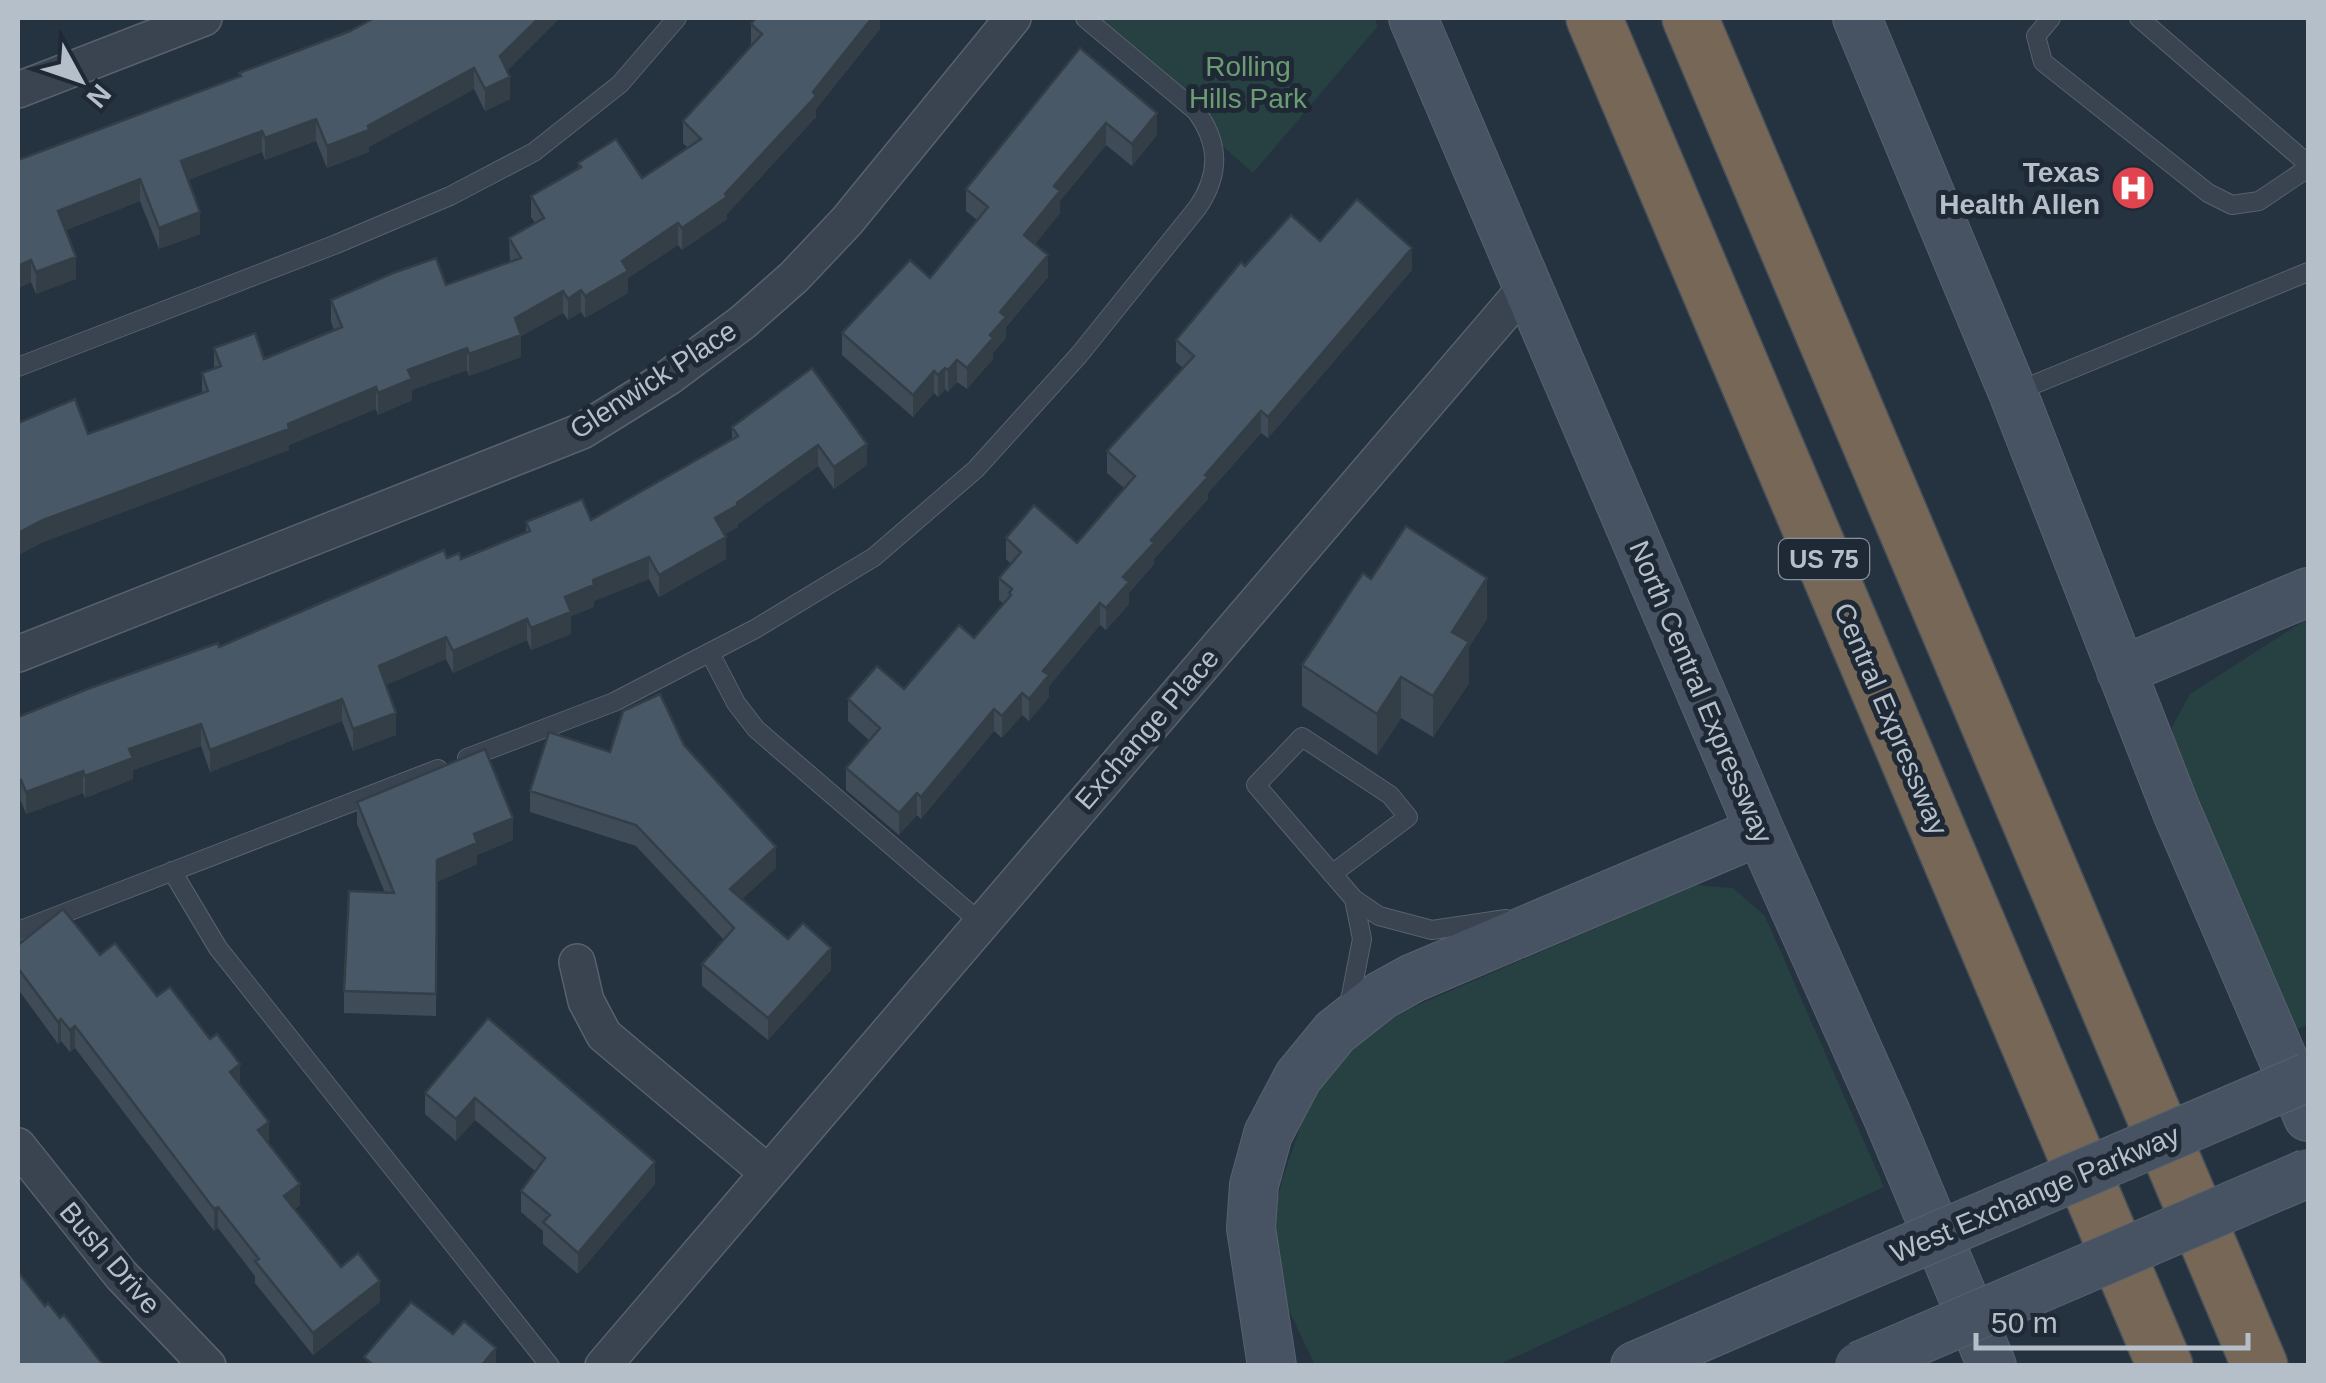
<svg xmlns="http://www.w3.org/2000/svg" width="2326" height="1383" viewBox="0 0 2326 1383" font-family="Helvetica,sans-serif">
<rect width="100%" height="100%" fill="#253240"/>
<path fill="#274041" d="M1078,18H1374L1378,26L1253,173Z
M2308,618V1024L2288,1033L2175,760L2172,727L2190,694Z
M1696,885L1733,888L1765,916L1884,1187L1498,1365H1315L1282,1296L1272,1226L1282,1180L1302,1122L1329,1071L1390,1017Z"/>
<g fill="none" stroke-linecap="round" stroke-linejoin="round">
<defs>
<path id="lane" d="M2051,18L2036,36L2043,62L2208,193L2232,205L2259,201L2308,168
M2139,18L2308,164
M18,367L334,245L450,196L534,152L620,84L677,18
M2013,393L2308,272
M710,653L736,703L756,729L981,923
M467,758L614,702L755,629L874,557L976,469L1079,355L1198,207C1220,174 1220,144 1196,111L1085,18
M172,871L218,948L550,1366
M1332,874L1408,817L1390,795L1302,737L1256,785L1354,899L1379,916L1432,930L1506,919
M18,931L438,769
M1348,1011L1362,939L1354,899"/>
<path id="street" d="M18,90L204,18
M18,654L582,431L669,377L743,322L794,277L847,221L1013,18
M577,962L586,1001L604,1035L768,1173
M18,1146L121,1275L208,1366
M603,1366L1528,285"/>
<path id="secondary" d="M1413,18L1760,831L1886,1113L1992,1366
M1857,18L2013,393L2176,810L2308,1117
M2121,671L2308,592
M1272,1366L1251,1228L1254,1185L1268,1134L1298,1077L1335,1032L1382,995L1413,978L1760,831
M1635,1366L1762,1311"/>
<path id="highway" d="M1594,18L2165,1366
M1690,18L2260,1366"/>
</defs>
<use href="#lane" stroke="#57626d" stroke-width="20"/>
<use href="#street" stroke="#57626d" stroke-width="38"/>
<use href="#secondary" stroke="#57626d" stroke-width="50"/>
<use href="#highway" stroke="#444f5a" stroke-width="58"/>
<use href="#lane" stroke="#394450" stroke-width="18"/>
<use href="#street" stroke="#394450" stroke-width="35"/>
<use href="#secondary" stroke="#475363" stroke-width="48"/>
<use href="#highway" stroke="#766756" stroke-width="55"/>
<defs>
<path id="secondary-bridge" d="M1762,1311L2308,1077
M1859,1366L2308,1173"/>
</defs>
<use href="#secondary-bridge" stroke="#57626d" stroke-width="50" stroke-linecap="butt"/>
<use href="#secondary-bridge" stroke="#475363" stroke-width="48"/>
</g>
<path fill="#3f4c58" d="M880,18V29L816,109V117L727,214V219L682,250L678,245L628,278V293L585,318L581,312L568,320L563,313L521,336V357L469,376L467,370L412,390V400L378,415L376,409L289,445V450L43,542L18,555V423L88,434L202,394V373L214,368V348L264,359L334,330L331,322V300L446,285L510,262L509,238L535,223L531,217V196L578,168V163L642,178L688,148L683,143V121L751,46V24Z
M350,31L507,71L510,99L485,111L474,89L369,147V152L327,168L316,141L265,160L262,152L188,180L200,234L159,249L140,201L66,230L76,279L36,294L31,282L18,288V160L239,77V73Z
M1080,48L1157,135L1132,166L1106,145L1060,201V213L1035,244L1048,277L1006,327V338L993,353V359L967,389L957,382L948,392L945,389L938,397L934,393L913,417L842,355V333L930,278L977,220L966,211V189Z
M1320,241L1412,270L1268,438L1261,433L1208,493V499L1154,559V564L1129,593V604L1106,630L1100,625L1049,686V697L1029,721L1022,715L1002,738L994,731L921,819L917,815L899,835L846,790V768L870,741L848,721V699L904,689L974,638L1004,604L999,600V578L1011,564L1006,559V538L1077,543L1125,489L1107,473V451L1183,368L1176,362V340L1245,266Z
M812,368L867,465L834,489L818,466L738,524V527L725,534L726,559L659,597L649,579L594,601V607L571,616V634L531,650L527,640L453,673L446,659L386,685L396,735L353,751L342,721L210,772L201,746L133,770V779L85,798L83,793L26,814L21,801L18,717L219,647L447,558L461,559L526,533V522L591,520L732,440V427Z
M1371,579L1487,619L1469,647V683L1433,737L1401,718L1377,755L1302,706V665Z
M684,745L776,868L742,899L788,939L831,970L768,1040L702,986V964L724,940L636,846L530,812V791L610,752Z
M357,802L513,840L477,855V864L437,882L436,1016L344,1013V991L385,893L357,824Z
M18,945L100,955L157,996L240,1084L300,1205L295,1209L341,1267L380,1302L313,1355L255,1283V1276L218,1228L214,1231L75,1048L70,1052L61,1041L58,1044L18,989Z
M488,1018L655,1184L578,1274L543,1244V1231L521,1212V1191L535,1171L475,1120L456,1141L425,1114V1093Z"/>
<path fill="#333e47" d="M539,18H560L500,78V56Z
M872,18H880V29L816,109V117L727,214V219L682,250V228L813,92Z
M474,68V89L369,147V152L327,168V146L368,126Z
M510,77V99L485,111V89Z
M1157,113V135L1132,166V144Z
M316,119V141L265,160V138Z
M1106,123V145L1060,201V213L1024,257V235L1054,186Z
M262,131V152L181,183V161Z
M140,179V201L58,233V211Z
M200,212V234L159,249V228Z
M678,223V245L628,278V293L585,318V296L622,261Z
M1412,248V270L1268,438V417Z
M1048,255V277L1006,327V338L993,353V359L967,389V368L990,335L1000,312Z
M76,257V279L36,294V272Z
M31,260V282L18,288V266Z
M581,290V312L568,320V299Z
M563,291V313L521,336V357L469,376V354L515,318Z
M467,348V370L412,390V400L378,415V393L408,370Z
M957,360V382L948,392V370Z
M945,368V389L938,397V375Z
M934,371V393L913,417V395Z
M376,387V409L289,445V450L43,542L18,555V533L43,520L288,424Z
M1261,411V433L1208,493V499L1154,559V564L1129,593V604L1106,630V608L1123,577L1151,540L1205,475Z
M867,444V465L834,489V467Z
M818,445V466L738,524V527L715,540V518Z
M726,537V559L659,597V575Z
M649,557V579L594,601V607L571,616V634L531,650V628L565,597L593,580Z
M1487,578V619L1469,647V683L1433,737V696L1452,632Z
M1100,603V625L1049,686V697L1029,721V699L1043,671Z
M527,619V640L453,673V651Z
M446,637V659L379,688V666Z
M1401,677V718L1377,755V714Z
M1022,693V715L1002,738V716Z
M342,699V721L210,772V750Z
M994,709V731L921,819V797Z
M396,713V735L353,751V729Z
M201,724V746L133,770V779L85,798V776L129,749Z
M83,771V793L26,814V792Z
M21,780V801L18,803V781Z
M917,793V815L899,835V813Z
M513,818V840L477,855V864L437,882L436,1016L437,860L474,834Z
M776,847V868L730,910V889Z
M831,948V970L768,1040V1018Z
M61,1019V1041L58,1044V1022Z
M75,1026V1048L70,1052V1030Z
M240,1064V1086L230,1072Z
M475,1098V1120L456,1141V1119Z
M269,1122V1143L258,1130Z
M655,1162V1184L578,1274V1253Z
M300,1184V1205L284,1218V1196Z
M218,1207V1228L214,1231V1209Z
M380,1281V1302L313,1355V1333Z
M496,1348V1366H481Z"/>
<path fill="#495866" stroke="#333e47" stroke-width="2.5" d="M374,18H539L500,56L510,77L485,89L474,68L368,126L369,130L327,146L316,119L265,138L262,131L181,161L200,212L159,228L140,179L58,211L76,257L36,272L31,260L18,266V160L241,76L239,73L350,31Z
M756,18H872L813,92L816,96L725,194L727,197L682,228L678,223L622,261L628,271L585,296L581,290L568,299L563,291L515,318L521,335L469,354L467,348L408,370L412,379L378,393L376,387L288,424L289,429L43,520L18,533V423L75,399L88,434L208,391L202,373L221,366L214,348L255,333L264,359L342,327L331,300L393,273L436,258L446,285L521,258L509,238L544,218L531,196L581,167L578,163L616,139L642,178L701,139L683,121L762,34L751,24Z
M1080,48L1157,113L1132,144L1106,123L1054,186L1060,191L1024,235L1048,255L1000,312L1006,317L990,335L993,338L967,368L957,360L948,370L945,368L938,375L934,371L913,395L842,333L910,260L930,278L988,207L966,189Z
M1357,199L1412,248L1268,417L1261,411L1205,475L1208,477L1151,540L1154,543L1123,577L1129,582L1106,608L1100,603L1043,671L1049,675L1029,699L1022,693L1002,716L994,709L921,797L917,793L899,813L846,768L880,728L848,699L877,666L904,689L959,625L974,638L1011,595L1009,593L1012,589L999,578L1021,552L1006,538L1034,505L1077,543L1135,476L1107,451L1194,356L1176,340L1241,262L1245,266L1291,215L1320,241Z
M812,368L867,444L834,467L818,445L737,503L738,505L715,518L726,537L659,575L649,557L593,580L594,585L565,597L571,612L531,628L527,619L453,651L446,637L379,666L396,713L353,729L342,699L210,750L201,724L129,749L133,758L85,776L83,771L26,792L21,780L18,781V717L90,688L218,643L219,647L444,550L447,558L459,553L461,559L530,531L526,522L582,499L591,520L738,436L732,427Z
M1406,526L1487,578L1452,632L1469,642L1433,696L1401,677L1377,714L1302,665L1363,573L1371,579Z
M660,694L684,745L776,847L730,889L788,939L803,923L831,948L768,1018L702,964L734,928L636,825L530,791L549,732L610,752L623,711Z
M485,749L513,818L474,834L477,843L437,860L436,994L344,991L349,891L394,893L357,802Z
M63,909L100,955L115,943L157,996L170,987L210,1039L217,1034L240,1064L230,1072L269,1122L258,1130L300,1184L284,1196L341,1267L358,1253L380,1281L313,1333L255,1261L259,1259L218,1207L214,1209L75,1026L70,1030L61,1019L58,1022L18,968V945Z
M488,1018L655,1162L578,1253L543,1222L550,1215L521,1191L545,1158L475,1098L456,1119L425,1093Z
M18,1272L45,1306L48,1303L60,1318L64,1315L104,1366H18Z
M411,1302L453,1334L464,1321L496,1348L481,1366H374L364,1357Z"/>
<defs>
<symbol id="hospital-disc" viewBox="-11 -11 22 22"><circle r="9.5" fill="#e0444e" stroke="#1e2935"/><path d="M-5-5h3v3.5h4V-5h3V5h-3V1.5h-4V5h-3Z" fill="#fff"/></symbol>
</defs>
<g fill-rule="evenodd">
<use href="#hospital-disc" x="2108" y="163" width="50" height="50"/>
</g>
<g text-anchor="middle" dominant-baseline="central" stroke-width="10" stroke-linejoin="round" paint-order="stroke">
<rect fill="#1e2935" stroke="#88929d" stroke-width="2.5" x="1779" y="539" width="90" height="40" rx="8"/>
<g font-size="25" font-weight="bold" fill="#b5bfca">
<text x="1824" y="559">US 75</text>
</g>
<g font-size="28" fill="#6c9c73" stroke="#1e2935">
<text x="1248" y="66">Rolling<tspan x="1248" dy="32">Hills Park</tspan></text>
</g>
<g font-size="28" font-weight="bold" fill="#b5bfca" stroke="#1e2935" text-anchor="end">
<text x="2100" y="172">Texas<tspan x="2100" dy="32">Health Allen</tspan></text>
</g>
<g font-size="28" fill="#b5bfca" stroke="#1e2935">
<text transform="translate(653 380) rotate(-33)">Glenwick Place</text>
<text transform="translate(1701 692) rotate(67)">North Central Expressway</text>
<text transform="translate(1891 719) rotate(67)">Central Expressway</text>
<text transform="translate(1147 729) rotate(-49)">Exchange Place</text>
<text transform="translate(2035 1194) rotate(-23)">West Exchange Parkway</text>
<text transform="translate(110 1258) rotate(49)">Bush Drive</text>
</g>
</g>
<rect width="2326" height="1383" fill="none" stroke="#b5bfca" stroke-width="40"/>
<g transform="translate(80 80) rotate(130)" stroke="#1e2935" stroke-width="8" paint-order="stroke">
<path d="M0-8L18 38L0 25L-18 38Z" fill="#b5bfca"/>
<text y="-15" font-size="28" font-weight="bold" text-anchor="middle" fill="#b5bfca">N</text>
</g>
<path d="M1976 1333v15h272v-15" fill="none" stroke="#b5bfca" stroke-width="5"/>
<text x="1991" y="1333" font-size="30" fill="#b5bfca" stroke="#1e2935" stroke-width="8" paint-order="stroke">50 m</text>
</svg>
